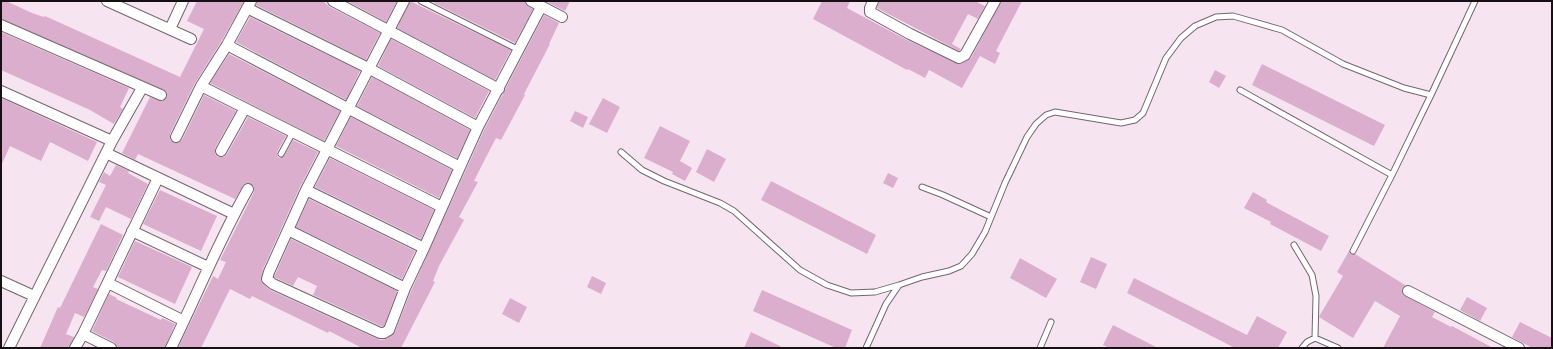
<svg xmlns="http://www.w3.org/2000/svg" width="1553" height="349" viewBox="0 0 1553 349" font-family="Signika,sans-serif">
<rect width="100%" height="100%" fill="#f7e4f1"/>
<path fill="#dbaece" d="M1,1H6L32,13L44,17L45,16L180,77L204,29L187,21L197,1H244L221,42L195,83L170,134V140L176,143L182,140L204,95L236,111L215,148V154L218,157H224L227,154L248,117L286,136L277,152V156L279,158L284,156L293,140L318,152L300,187L263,269L261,281L270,290L380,340L387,339L395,332L411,291L484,130L544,15L559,23L549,44H550L524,94L525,95L501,140L496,138L481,167L474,181L478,182L459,217L464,220L439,266L433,281L435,282L401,348H362L329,331L328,333L252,296L250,299L230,289L201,348H178L213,276L218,279L226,262L220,260L254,192V186L248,183L244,184L235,199L138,154L135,160L122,153L150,97L162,101L167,97L166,91L1,19Z
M257,1H323L330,7L380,33L366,60L256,5Z
M350,1H397L386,22L349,2Z
M410,1L511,50L495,80L397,28Z
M435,1H525L526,5L533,9L515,43L434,3Z
M545,1H570L565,11Z
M822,1H850L847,8L907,40L959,64L971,58L1001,1H1022L996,51L1000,53L995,64L980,56L962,88L929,70L925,78L908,69L907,70L813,19Z
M879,1H975L985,6L978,19L968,14L952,44L961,49L959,51L877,8Z
M250,17L360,71L346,100L236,42Z
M1,32L129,88L120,107L123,109L114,124L90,110L1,70Z
M391,39L489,91L475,118L378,66Z
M229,54L340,111L324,141L210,83Z
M1262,64L1385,125L1374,146L1252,85Z
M1215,70L1226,76L1219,88L1209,82Z
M372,77L470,130L457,158L357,106Z
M1,98L97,142L88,161L50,142L41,161L10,146L1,166Z
M603,98L620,107L607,133L589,124Z
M575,111L588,117L583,128L570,121Z
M351,117L452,170L439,198L336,146Z
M660,126L690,141L680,161L692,168L685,181L672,174L673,172L644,158Z
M707,149L726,159L714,182L696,172Z
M330,158L434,210L421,239L315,187Z
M116,165L129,171L128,173L148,184L131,219L106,207L99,221L90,217L106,185L99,182L104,172L110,176Z
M888,173L898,178L893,188L883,183Z
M771,181L876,235L867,254L761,200Z
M160,190L217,216L201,251L143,224Z
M1253,192L1267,200L1266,202L1329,236L1321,251L1270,224L1271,222L1244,208Z
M309,199L415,251L402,279L296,227Z
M101,224L123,235L106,271L102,270L93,287L98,289L84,317L75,313L66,334L74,337L69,348H40L58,307L60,308Z
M291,239L397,291L384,326H381L313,295L317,286L298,277L293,286L274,277Z
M135,241L192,267L175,304L118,277Z
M1349,251L1351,254H1355L1405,285L1402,288L1403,295L1435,312L1432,317L1451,327L1452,326L1493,348H1383L1400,316L1375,301L1353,338L1319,317L1320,315L1343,276L1337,272Z
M1091,257L1107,264L1096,289L1080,282Z
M1020,258L1057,279L1046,298L1010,278Z
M592,276L606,283L601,294L587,287Z
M1134,278L1247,335L1257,316L1287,332L1278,348H1235L1127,293Z
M762,290L852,330L845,348H836L753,311Z
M109,294L117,298L116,299L161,320L162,318L175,324L165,348H117L114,342L92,331Z
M1467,297L1487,308L1480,321L1460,310Z
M510,298L527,307L519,323L502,314Z
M1520,322L1552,338V348H1532L1512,337Z
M1113,325L1158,348H1109L1103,345Z
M751,332L784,348H744Z"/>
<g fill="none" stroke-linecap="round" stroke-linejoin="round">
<defs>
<path id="service" d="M421,1L519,50
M1240,90L1392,175
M621,152L642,170L664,181L720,203L734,211L800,270L827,285L851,293L875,292L899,285
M281,154L293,132
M922,187L943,195L991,217
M1294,245L1312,275L1316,296L1315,338
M1353,251L1392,175L1431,95
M866,348L886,304L899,285L922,277L949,271L961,266L972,254L985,232L1005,183L1027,137L1036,124L1046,115L1055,112L1121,123L1135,120L1143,113L1166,58L1181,38L1195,26L1216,17L1233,16L1282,30L1343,64L1404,88L1431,95L1475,1
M1040,348L1051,322
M1302,348L1307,342L1315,338L1338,348"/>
<path id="minor" d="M107,1L191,39
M333,1L499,89
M404,1L306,190L269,272L267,279L273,284L380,333H384L389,330L405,288L424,248L460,167L478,127L541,7
M531,1L562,17
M873,1L870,8V12L910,34L959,58L965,55L995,1
M247,8L370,69L478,127
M1,25L161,95
M170,29L183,1
M227,45L460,167
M201,86L442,207
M1,91L112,141
M176,137L201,86L227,45L251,1
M221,151L245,108
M106,153L234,214
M306,190L424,248
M288,230L405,288
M132,231L208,267
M1,281L34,296
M108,283L184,321
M1408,291L1519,348
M83,334L111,348
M9,348L112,141L142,88
M75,348L83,334L158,178
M171,348C197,295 219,240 248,189"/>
</defs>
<use href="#service" stroke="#756470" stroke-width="7"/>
<use href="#minor" stroke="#756470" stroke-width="12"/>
<use href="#service" stroke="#fff" stroke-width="5"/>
<use href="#minor" stroke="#fff" stroke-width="10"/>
</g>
<rect width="1553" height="349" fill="none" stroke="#161014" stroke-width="4"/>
</svg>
